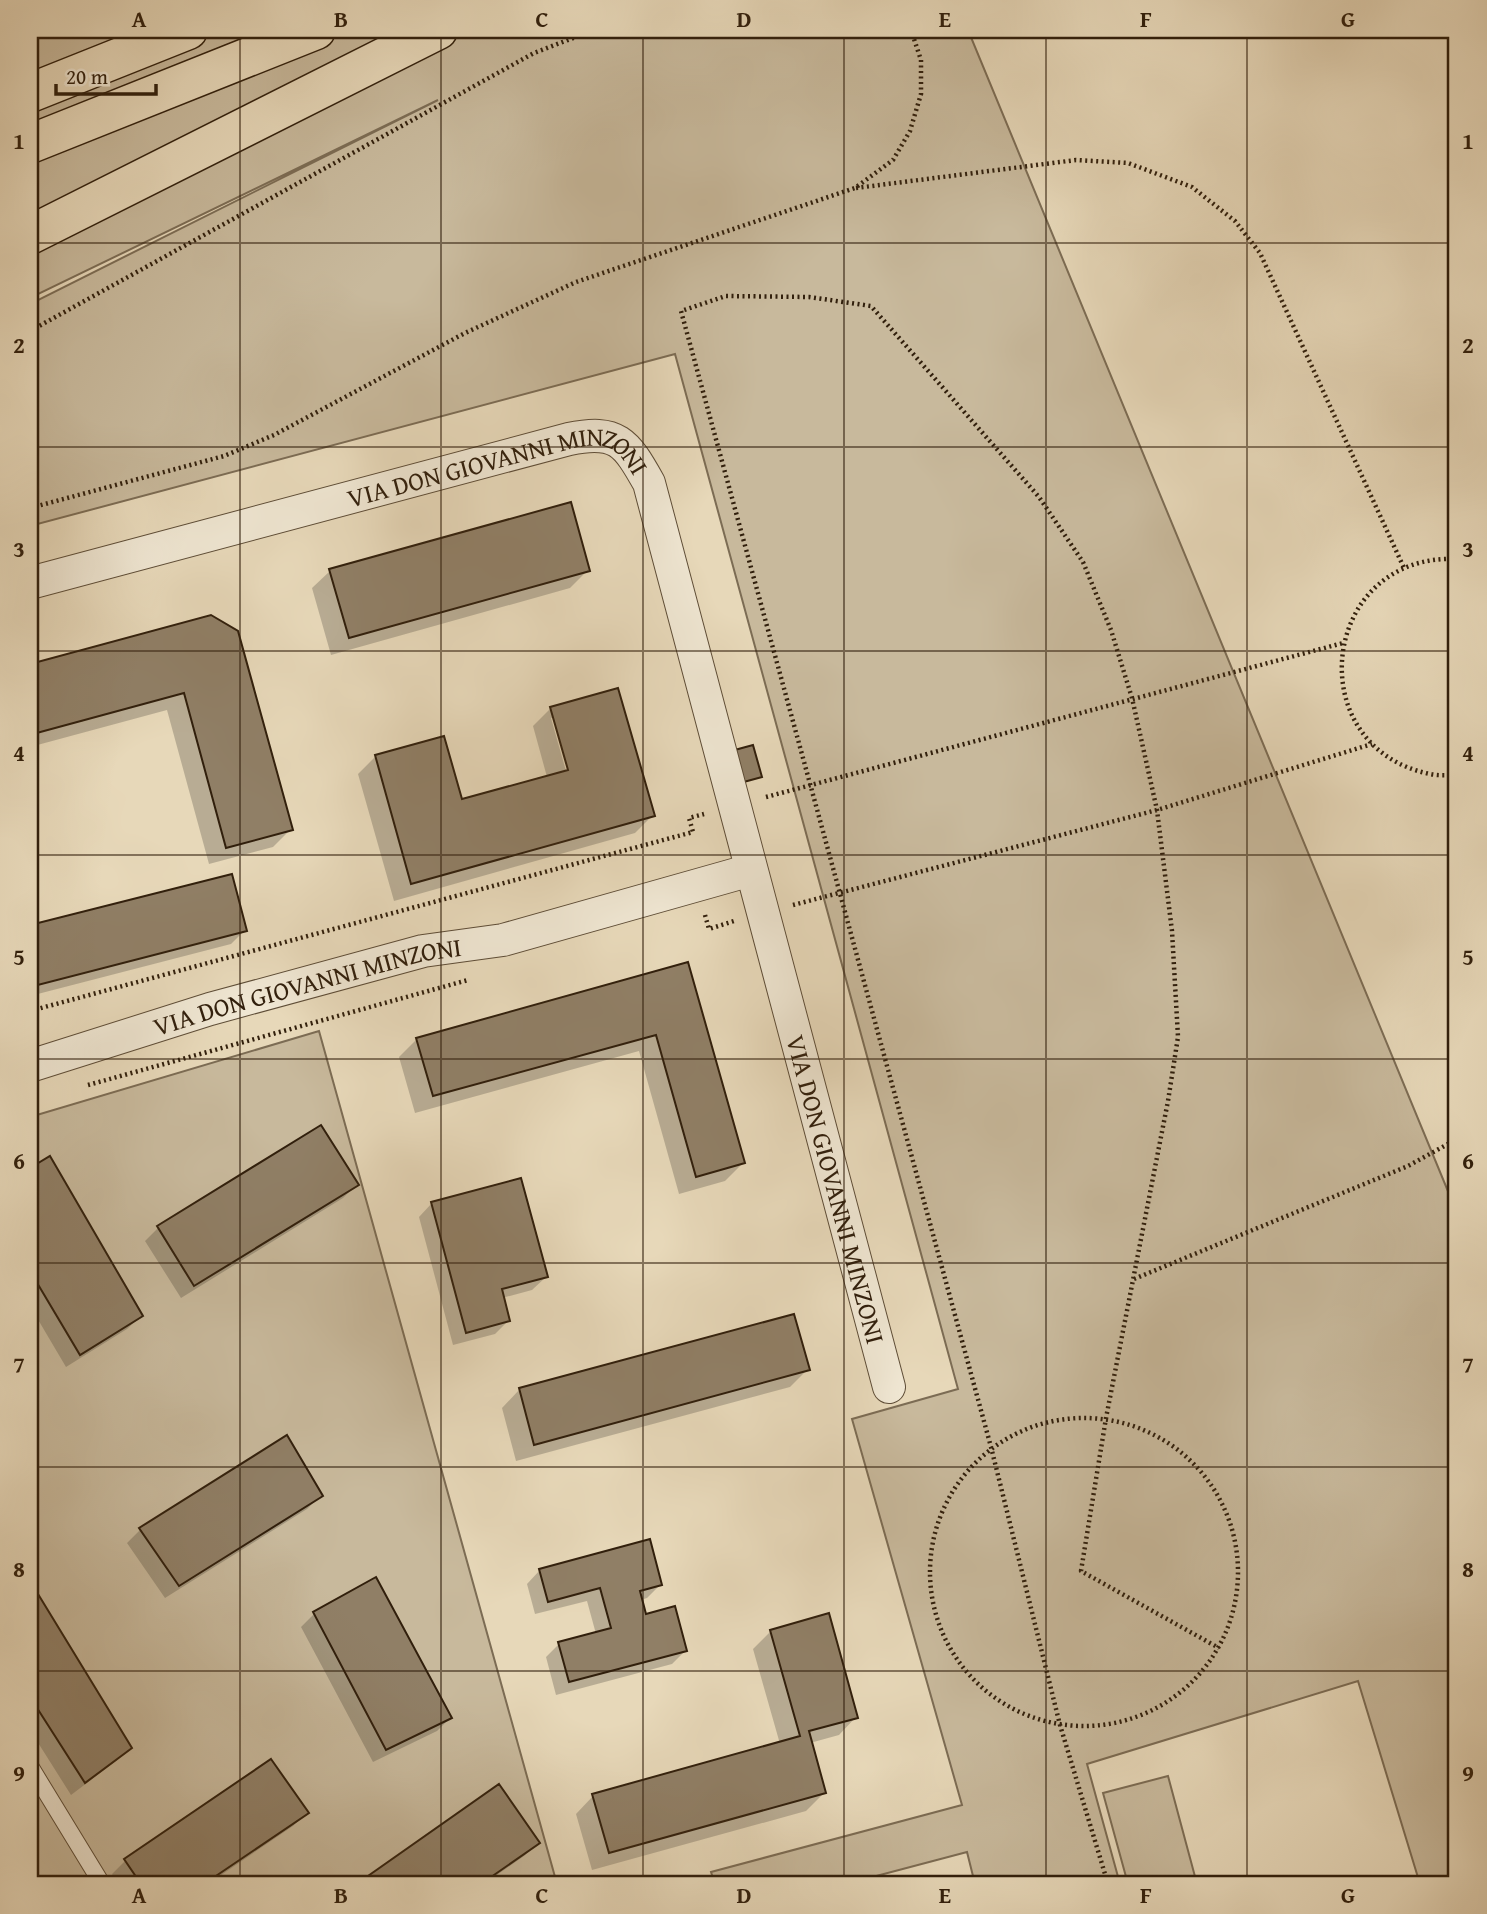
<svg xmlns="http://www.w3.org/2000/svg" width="1487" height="1914" viewBox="0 0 1487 1914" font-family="'Gentium Book Plus',serif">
<rect width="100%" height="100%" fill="#e7d8b9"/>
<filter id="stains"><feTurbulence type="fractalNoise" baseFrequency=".00286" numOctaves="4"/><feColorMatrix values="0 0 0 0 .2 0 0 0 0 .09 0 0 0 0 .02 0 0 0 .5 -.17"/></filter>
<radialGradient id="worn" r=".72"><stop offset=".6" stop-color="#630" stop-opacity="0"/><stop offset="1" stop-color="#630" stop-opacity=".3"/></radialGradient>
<path fill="#c8b99c" stroke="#7c6c54" stroke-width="2" d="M30,30H968L1457,1213V1884H1420L1358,1681L1087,1764L1120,1884H975L967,1852L846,1884H715L711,1872L962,1805L852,1419L958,1389L675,354L30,526V304L438,100L30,298Z
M319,1031L557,1884H30V1117Z
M1168,1776L1197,1884H1128L1103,1793Z"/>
<path fill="#0003" fill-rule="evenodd" d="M588,570L570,588L331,655L312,588L330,571Z
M211,617L291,829L273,847L209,864L167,710L30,747V728L34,743L37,742L30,715V666Z
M551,708L653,815L635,833L394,901L358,774L376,756L461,801L547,777L533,726ZM551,718H555L572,777L568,778Z
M230,876L245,930L231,944L30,996V927Z
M687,965L743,1163L725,1181L679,1194L639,1051L415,1113L399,1057L417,1039Z
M49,1158L141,1316L127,1329L66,1367L30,1306V1170Z
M356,1185L343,1198L181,1298L145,1241L158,1228Z
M432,1203L546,1277L532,1290L502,1298L508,1321L495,1334L453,1345L419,1217Z
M793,1316L808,1369L790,1387L516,1461L502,1408L519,1390Z
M321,1495L307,1509L165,1598L127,1543L140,1530Z
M540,1570L660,1585L647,1598L641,1600L645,1616L685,1651L672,1664L556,1695L546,1657L559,1644L596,1634L587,1601L535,1614L527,1584Z
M38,1597L130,1747L116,1761L71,1795L30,1730V1602Z
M314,1614L450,1718L437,1731L373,1762L301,1627Z
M771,1631L856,1717L839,1735L810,1743L824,1793L806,1811L592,1870L576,1814L593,1796L780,1744L753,1649Z
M271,1761L306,1813L293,1826L208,1884H119L112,1874L125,1861Z
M499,1787L538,1843L524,1856L484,1884H360Z"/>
<path fill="#907f66" stroke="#311f0c" stroke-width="2" d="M571,502L590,571L349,638L329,569Z
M211,615L238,631L293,830L226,848L184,693L33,734L30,722V664Z
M618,688L655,816L411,884L375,755L444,736L462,799L568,770L550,707Z
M753,745L762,777L740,783L731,751Z
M232,874L247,931L30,987V925Z
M688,962L745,1163L696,1177L656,1035L433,1096L416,1038Z
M321,1125L359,1185L194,1286L157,1226Z
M50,1156L143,1316L80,1355L30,1271V1168Z
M521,1178L548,1277L502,1289L510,1321L466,1333L431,1202Z
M794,1314L810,1370L534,1445L519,1388Z
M287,1435L323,1496L179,1586L139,1528Z
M650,1539L662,1585L640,1591L646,1614L675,1606L687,1651L569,1682L558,1642L611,1628L600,1588L548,1602L539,1569Z
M376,1577L452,1718L386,1750L313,1612Z
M38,1594L132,1748L85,1783L30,1697V1600Z
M829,1613L858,1718L809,1731L826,1793L609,1853L592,1794L800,1736L770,1630Z
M271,1759L309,1813L204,1884H141L124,1859Z
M499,1784L540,1843L481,1884L358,1883Z"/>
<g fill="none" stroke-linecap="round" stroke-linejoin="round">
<defs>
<path id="lane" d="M30,1766L102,1884"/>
<g id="street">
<path id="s1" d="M30,583L569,439C617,429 626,442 649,483L889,1387"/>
<path id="s2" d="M30,1066L210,1009L423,951L503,940L751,870"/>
</g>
<path id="primary" d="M30,235L438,30"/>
<path id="highway" d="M30,93L188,30
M30,144L316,30"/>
</defs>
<use href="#lane" stroke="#5e4d37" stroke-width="18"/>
<use href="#street" stroke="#5e4d37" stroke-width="34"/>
<use href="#primary" stroke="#311f0c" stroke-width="41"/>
<use href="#highway" stroke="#311f0c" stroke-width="41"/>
<path stroke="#311f0c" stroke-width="4.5" stroke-dasharray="2 3.5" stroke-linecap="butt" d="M856,188L1076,160L1128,163L1192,187L1235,221L1260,253L1404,568
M30,331L534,53L594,30
M30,508L224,456L274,435L465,333L576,282L855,188L893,160L910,131L921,94V60L911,30
M1457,559C1320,553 1298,747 1430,774C1439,776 1449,775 1457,775
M766,797L1343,643
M793,905L1157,810L1372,744
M705,915L709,929L734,921
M30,1011L693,832L689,818L704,814
M88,1085L468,980
M1134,1279L1408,1166L1457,1139
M930 1572a154 154 0 1 1 308 0a154 154 0 1 1-308 0Z
M1108,1884L1060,1725L991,1447L681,311L726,296L809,297L871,306L1039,497L1083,562L1111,630L1132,698L1157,810L1172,931L1178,1037L1168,1101L1106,1418L1081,1571L1219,1648"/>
<use href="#lane" stroke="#efe6d2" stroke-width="16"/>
<use href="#street" stroke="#efe6d2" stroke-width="32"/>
<use href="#primary" stroke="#e7d8b9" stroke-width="38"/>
<use href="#highway" stroke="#e7d8b9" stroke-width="38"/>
</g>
<path fill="none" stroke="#311f0c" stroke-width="2" stroke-opacity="0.55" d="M240,30V1884M441,30V1884M643,30V1884M844,30V1884M1046,30V1884M1247,30V1884M30,243H1457M30,447H1457M30,651H1457M30,855H1457M30,1059H1457M30,1263H1457M30,1467H1457M30,1671H1457"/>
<g text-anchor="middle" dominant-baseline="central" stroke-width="5" stroke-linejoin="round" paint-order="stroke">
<g font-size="26" fill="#311f0c" stroke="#efe6d2">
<text stroke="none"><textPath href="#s1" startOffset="488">VIA DON GIOVANNI MINZONI</textPath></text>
<text stroke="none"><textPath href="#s2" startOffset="289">VIA DON GIOVANNI MINZONI</textPath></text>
<text stroke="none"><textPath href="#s1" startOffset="1391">VIA DON GIOVANNI MINZONI</textPath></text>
</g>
</g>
<rect width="1487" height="1914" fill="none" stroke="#e7d8b9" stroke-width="77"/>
<path d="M56 84v10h100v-10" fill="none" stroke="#311f0c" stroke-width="3.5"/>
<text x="66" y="84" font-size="21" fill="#311f0c" stroke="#efe6d2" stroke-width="5" paint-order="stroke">20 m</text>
<rect x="38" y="38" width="1410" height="1838" fill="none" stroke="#311f0c" stroke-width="2.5"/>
<g font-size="23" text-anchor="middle" font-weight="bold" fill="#311f0c">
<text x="139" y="27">A</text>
<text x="341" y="27">B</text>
<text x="542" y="27">C</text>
<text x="744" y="27">D</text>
<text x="945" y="27">E</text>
<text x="1146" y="27">F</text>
<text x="1348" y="27">G</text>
<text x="19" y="149">1</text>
<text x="1468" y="149">1</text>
<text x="19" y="353">2</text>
<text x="1468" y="353">2</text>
<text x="19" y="557">3</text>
<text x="1468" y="557">3</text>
<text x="19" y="761">4</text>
<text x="1468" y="761">4</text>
<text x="19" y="965">5</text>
<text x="1468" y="965">5</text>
<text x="19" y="1169">6</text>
<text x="1468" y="1169">6</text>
<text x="19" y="1373">7</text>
<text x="1468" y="1373">7</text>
<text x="19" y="1577">8</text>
<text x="1468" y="1577">8</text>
<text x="19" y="1781">9</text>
<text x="1468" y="1781">9</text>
<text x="139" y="1903">A</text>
<text x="341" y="1903">B</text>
<text x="542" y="1903">C</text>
<text x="744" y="1903">D</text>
<text x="945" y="1903">E</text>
<text x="1146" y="1903">F</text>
<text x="1348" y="1903">G</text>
</g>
<rect width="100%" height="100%" filter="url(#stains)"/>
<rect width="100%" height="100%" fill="url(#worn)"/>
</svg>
